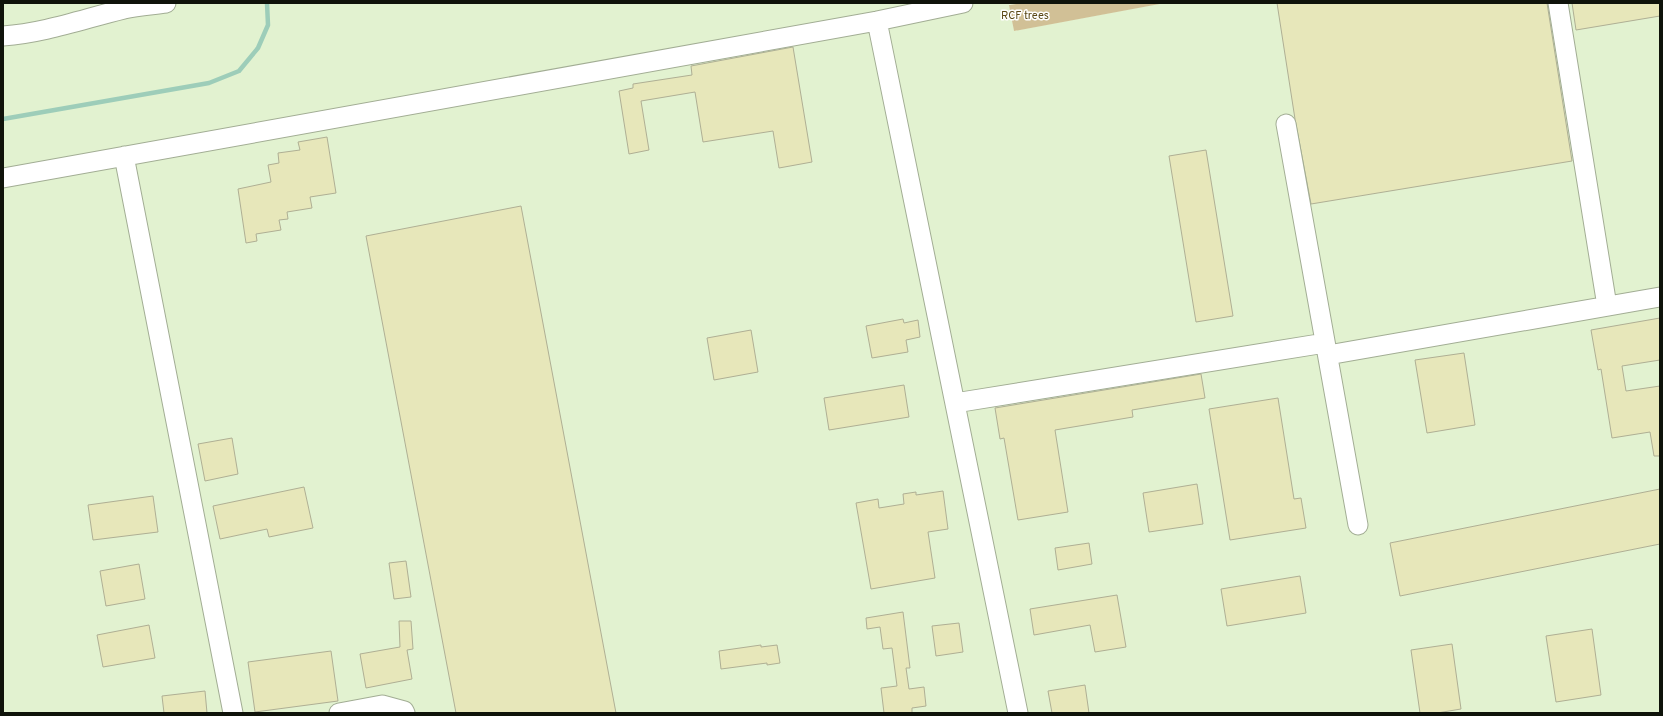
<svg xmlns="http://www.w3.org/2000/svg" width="1663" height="716" viewBox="0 0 1663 716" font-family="Overpass,sans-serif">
<rect width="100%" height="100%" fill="#f0fde2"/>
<path fill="#e2f2d0" d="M3,3H1009L1014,31L1163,3H1660V713H3Z"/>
<path fill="#d1c096" d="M1023,3H1165L1014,31L1009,5Z"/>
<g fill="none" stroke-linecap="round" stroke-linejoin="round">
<path stroke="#9dcdb9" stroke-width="4.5" d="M3,119L209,83L239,71L258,48L268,25L267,3"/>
</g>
<path fill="#e7e7ba" stroke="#afaf94" d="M1277,3H1547L1572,161L1311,204L1295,119Z
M1572,3H1660V16L1576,30Z
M793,47L812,162L779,168L773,131L703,142L695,92L641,101L649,150L629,154L619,91L633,88V84L692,75L691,66Z
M327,137L336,193L310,197L312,208L287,212L288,219L279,220L281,230L256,234L257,241L246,243L238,189L271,182L268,165L279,163L278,153L300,150L298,142Z
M1206,150L1233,316L1196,322L1169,156Z
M521,206L616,713H456L366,236Z
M1660,318V360L1622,366L1626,391L1660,386V456H1654L1650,432L1612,438L1601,369L1598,370L1591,330Z
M903,319L904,323L918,320L920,337L906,340L908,352L872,358L866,326Z
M751,330L758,372L714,380L707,338Z
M1464,353L1475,425L1427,433L1415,360Z
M1201,374L1205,398L1132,410L1133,417L1055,430L1068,512L1018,520L1004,438L1000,439L995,408Z
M904,385L909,417L829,430L824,398Z
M1278,398L1294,499L1301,498L1306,528L1230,540L1209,409Z
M232,438L238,474L205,481L198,444Z
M1197,484L1203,524L1149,532L1143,493Z
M304,487L313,528L269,537L267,529L220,539L213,506Z
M1660,489V544L1400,596L1390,543Z
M943,491L948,529L928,532L935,578L871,589L856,503L878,499L879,508L904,504L903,494L916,492V495Z
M153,496L158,532L93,540L88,505Z
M1089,543L1092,564L1058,570L1055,548Z
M406,561L411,597L394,599L389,563Z
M139,564L145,599L106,606L100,571Z
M1300,576L1306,613L1227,626L1221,589Z
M1117,595L1126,647L1095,652L1090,625L1034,635L1030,609Z
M903,612L910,668H906L909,689L924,687L926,706L912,708V713H884L881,688L897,686L892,648L883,649L880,627L867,629L866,618Z
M399,621H411L413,649L407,650L412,679L366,688L360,654L400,647Z
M959,623L963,652L936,656L932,626Z
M149,625L155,658L103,667L97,635Z
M1592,629L1601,695L1556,702L1546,636Z
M1452,644L1461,709L1437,713H1420L1411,650Z
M761,645V647L777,645L780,663L767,665V663L721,669L719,651Z
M331,651L338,701L255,712L248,662Z
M1085,685L1089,713H1052L1048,691Z
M205,691L207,713H164L162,696Z"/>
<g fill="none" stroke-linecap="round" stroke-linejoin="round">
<defs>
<path id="minor" d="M1558,3L1607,306
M877,21L1018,713
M3,36C45,33 83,19 124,9C138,6 152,5 166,3
M1286,124L1358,525
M124,156L233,713
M3,178L877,21L963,3
M1328,355L1660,297
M955,403L1325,343
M339,713L382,705L404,711L405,713"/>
</defs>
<use href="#minor" stroke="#a2ad94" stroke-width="21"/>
<use href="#minor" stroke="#fff" stroke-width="19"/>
</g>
<g text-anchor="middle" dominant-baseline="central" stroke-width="3" stroke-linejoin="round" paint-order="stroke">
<g font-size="11" fill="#5a4816" stroke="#fff">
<text x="1025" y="16">RCF trees</text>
</g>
</g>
<rect width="1663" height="716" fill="none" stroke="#0f130a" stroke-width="8"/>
</svg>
